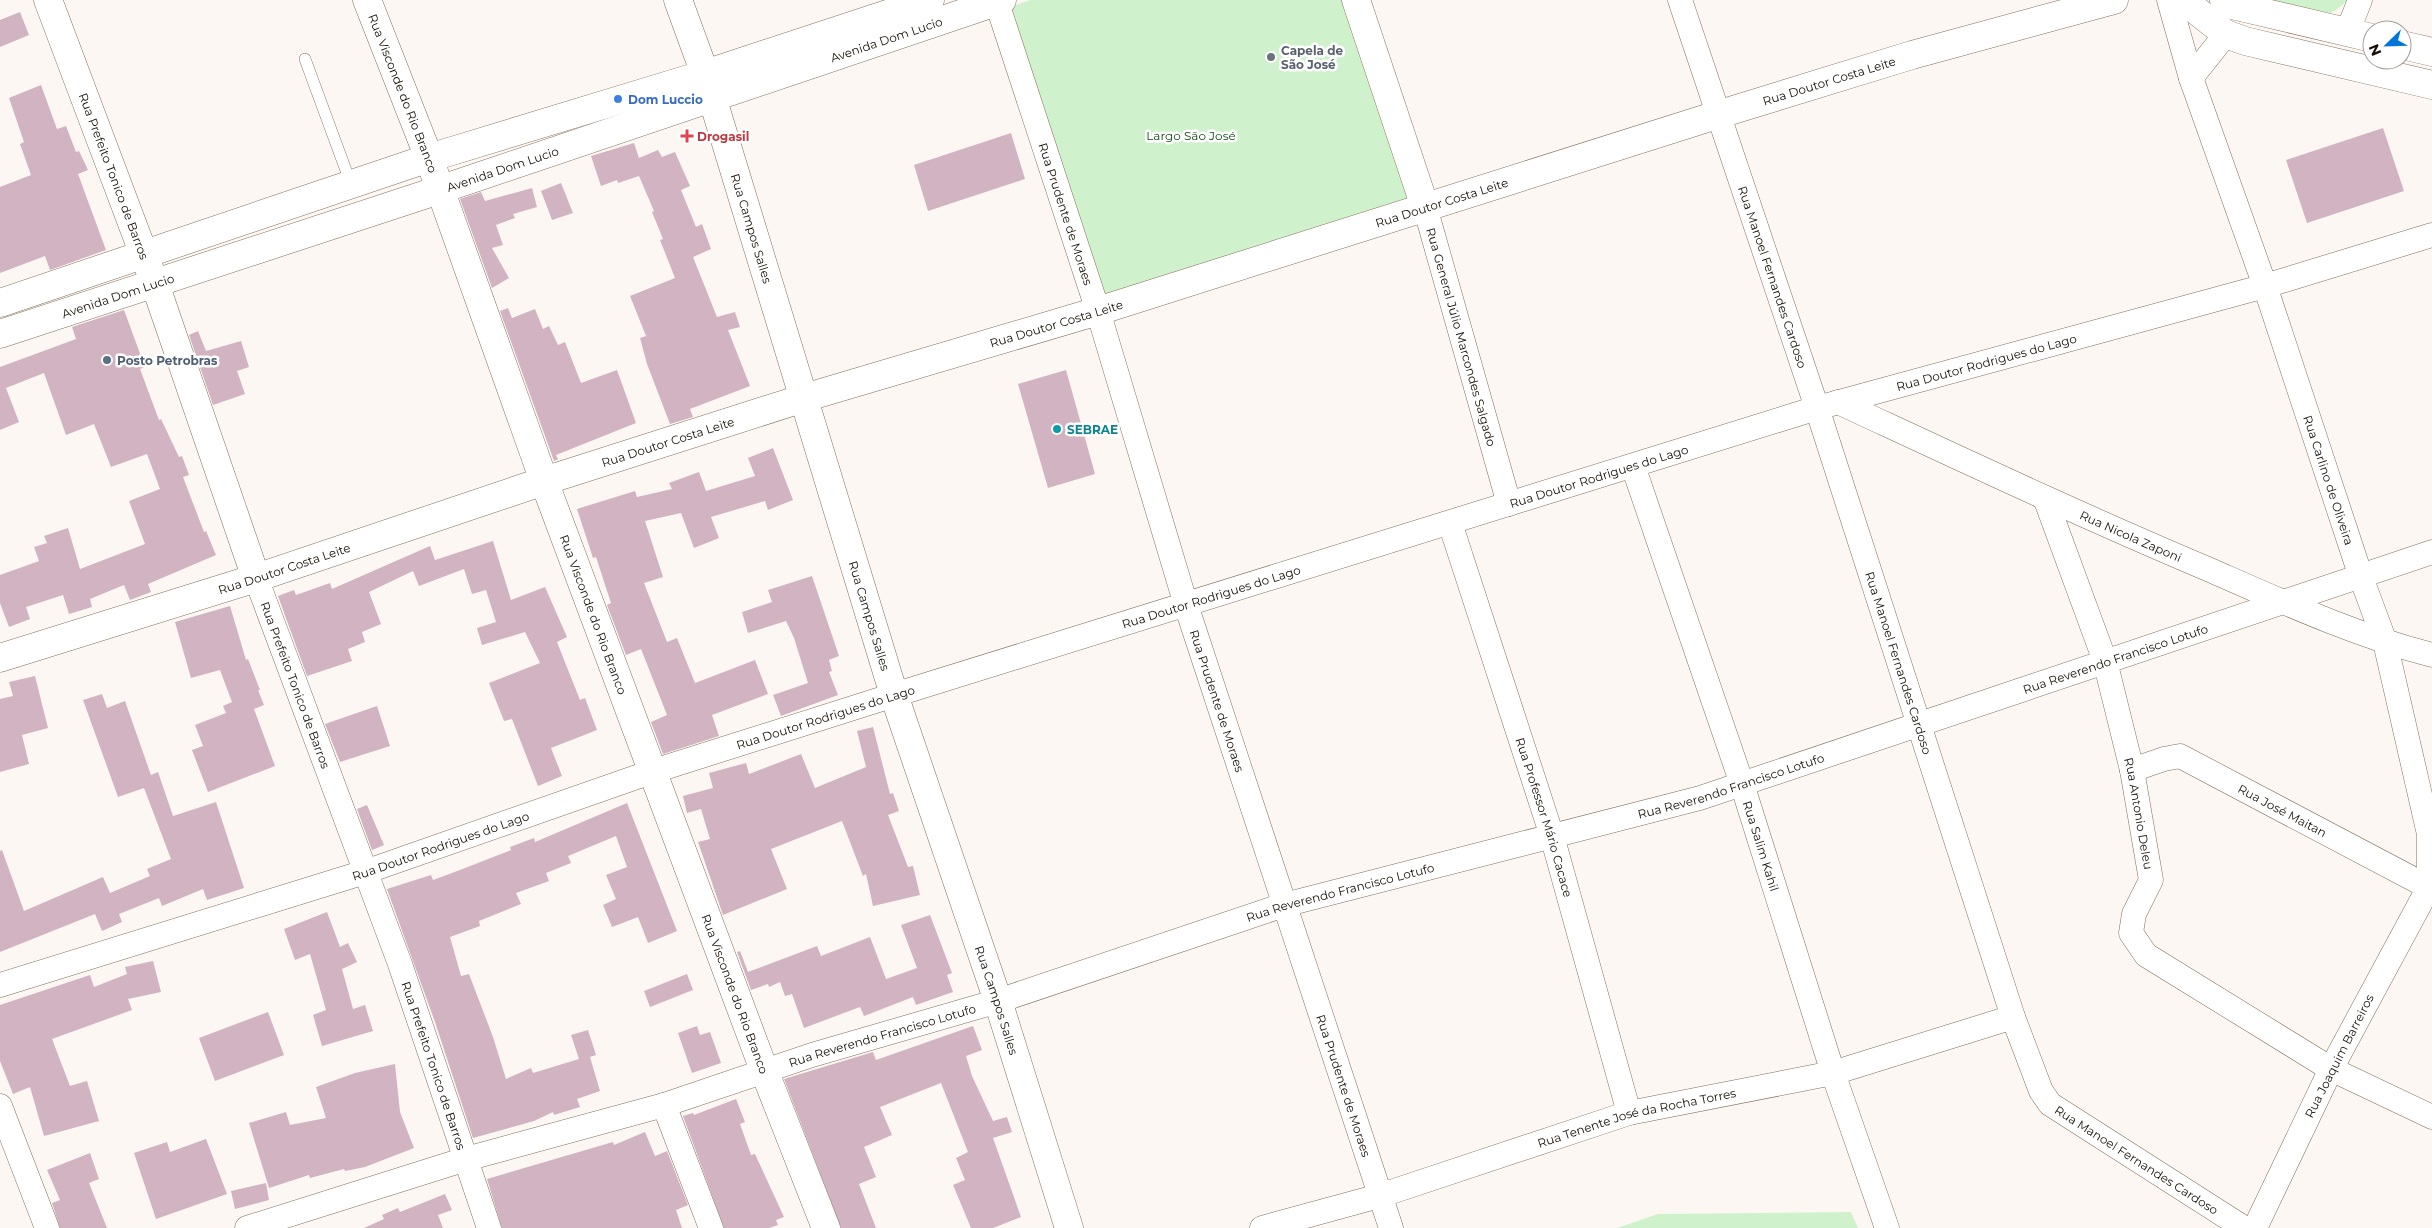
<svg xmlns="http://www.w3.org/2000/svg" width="2432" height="1228" viewBox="0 0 2432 1228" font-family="Montserrat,sans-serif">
<rect width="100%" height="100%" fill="#fcf7f3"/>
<path fill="#cff2cd" d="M1030,0H1347L1415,199L1105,306L1010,7Z
M2240,0H2348L2336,10L2322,17Z
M1851,1212L1858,1228H1617L1658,1214Z"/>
<path fill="#d2b3c1" d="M20,12L29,35L0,47V20Z
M41,85L57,129L66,126L76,152L79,151L88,170L78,174L106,250L50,270L45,256L0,273V187L31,175L20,144L24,142L9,98Z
M2383,128L2404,191L2307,223L2286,160Z
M1011,133L1025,179L928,211L914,165Z
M634,143L639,158L658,150L662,157L675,152L690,186L681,190L696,227L702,224L711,249L693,257L717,317L735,312L740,327L728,330L750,386L690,409L693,417L670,424L647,364L640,338L646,336L630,296L675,278L660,240L663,239L652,212L654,211L639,176L618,183L617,180L601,186L591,156Z
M561,183L573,213L552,220L541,191Z
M532,188L537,207L513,214L515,218L496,225L503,245L492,248L509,278L492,288L460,199L481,192L485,201Z
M508,308L512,318L535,309L543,329L549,326L558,345L565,342L581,383L617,370L636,423L556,455L558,459L554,461L500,311Z
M124,310L145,367L140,369L159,420L161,419L179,457L182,456L189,475L183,477L204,532L206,531L216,555L148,584L151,592L130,600L124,585L90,599L92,607L69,614L63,595L26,607L30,619L9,627L0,603V575L39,561L34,547L47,543L44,536L68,528L80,569L145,544L129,501L160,489L147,454L111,467L94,424L66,435L44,373L6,388L19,422L0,430V367L76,339L72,327Z
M198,331L206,351L241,341L249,367L237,371L245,394L213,405L189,335Z
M1066,370L1095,474L1048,488L1018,384Z
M773,448L793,500L768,510L765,501L711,517L719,538L694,548L681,513L645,521L663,577L644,583L667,642L677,638L695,683L755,660L768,694L712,715L719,736L663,754L651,722L667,715L641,649L626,655L607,605L611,603L596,557L593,558L577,509L635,491L637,497L672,489L669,483L699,472L706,491L755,476L748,458Z
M493,541L511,600L545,587L567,637L557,642L580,700L585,698L597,730L551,748L562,776L538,786L512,719L504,721L489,683L540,663L525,632L482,645L477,628L496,622L486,590L472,594L464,569L419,586L413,571L369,592L381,624L362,632L365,642L348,649L352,661L307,676L278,596L294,590L296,595L330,583L332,589L430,546L435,560Z
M812,576L839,656L829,660L832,671L829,672L838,695L781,716L773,695L808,683L794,638L786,621L748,633L742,612L772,602L768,590Z
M230,606L246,660L248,659L260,690H258L264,705L254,709L275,766L208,792L192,750L203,746L195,725L226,713L223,706L232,702L220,670L191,678L175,622Z
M35,676L48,728L22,735L29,764L0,772V699L13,696L9,682Z
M102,694L107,708L125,701L151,775L158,772L173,816L216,802L244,888L207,900L203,889L162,906L159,898L119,914L122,922L102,931L95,914L0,952V851L2,850L24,911L103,877L110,893L150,876L147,869L171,859L144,788L118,797L83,700Z
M377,706L390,746L340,762L325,724Z
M873,727L890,794L893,793L899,811L888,815L908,867L913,866L920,895L873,906L866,874L863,876L842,821L771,849L787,889L723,915L698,842L710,839L701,809L687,813L683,796L713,788L709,773L746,763L749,774L801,754L815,788L866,767L857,731Z
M627,803L677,931L648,943L638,917L612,927L603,905L616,899L606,875L627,867L616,836L568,856L571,863L546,873L549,881L516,893L521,904L479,921L480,926L450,937L461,976L469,974L493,1037L506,1079L531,1068L533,1073L579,1059L571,1035L588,1030L596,1055L590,1057L600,1091L577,1099L580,1107L554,1115L553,1112L534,1121L473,1138L435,1022L387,889L431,875L433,880L460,870L511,850L510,847L534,838L535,842Z
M367,805L384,845L372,850L357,809Z
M327,912L340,947L348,943L357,962L342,969L353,1009L365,1005L373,1031L322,1046L313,1015L326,1010L310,954L295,960L284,929Z
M930,915L952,973L947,975L953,992L916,1005L913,997L864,1016L860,1007L804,1028L792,994L785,996L780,982L769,987L768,984L751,990L737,952L740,951L748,972L817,946L821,956L870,937L886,979L917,968L901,925Z
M153,961L161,992L128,999L132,1010L52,1039L70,1086L87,1081L99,1121L44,1136L30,1087L13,1094L0,1061V1005L90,975L94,987L127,974L125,967Z
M687,974L693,990L650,1007L644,991Z
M268,1012L284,1055L215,1081L199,1038Z
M697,1026L700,1035L710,1032L721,1063L692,1073L678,1033Z
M973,1026L982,1050L966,1056L972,1076L993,1121L1007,1117L1012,1132L993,1138L1021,1217L993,1228H971L953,1185L965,1180L956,1158L968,1152L941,1083L880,1107L892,1135L864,1147L876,1177L859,1184L876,1228H841L784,1079L873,1052L876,1060Z
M395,1064L400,1112L414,1148L365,1167L345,1171L344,1169L310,1178L309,1175L269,1188L249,1123L286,1112L290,1125L326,1118L316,1087L355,1073Z
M736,1099L745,1122L740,1124L751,1155L755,1154L784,1217L776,1220L778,1225L769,1228H724L683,1116L693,1113L694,1115Z
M645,1132L655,1156L667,1151L688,1205L676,1210L682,1228H502L487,1179L613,1142L614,1145Z
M206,1139L227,1194L156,1219L134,1153L167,1142L170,1152Z
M90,1153L99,1179L89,1183L107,1228H60L52,1203L60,1200L47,1170Z
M266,1183L269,1200L235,1209L231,1191Z
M445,1194L452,1210L438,1215L443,1228H364L384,1219L382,1215L398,1208L400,1212Z"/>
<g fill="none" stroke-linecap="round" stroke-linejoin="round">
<defs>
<path id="service" d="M305,59L351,184"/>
<g id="minor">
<path id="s1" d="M996,0L1098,311L1186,605L1391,1228"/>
<path id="s2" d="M1680,0L1817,408L2013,1017L2041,1091L2050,1104L2244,1228"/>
<path id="s3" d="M2169,0L2191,78L2265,286L2361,577L2385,642L2429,834V887L2331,1069L2255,1228"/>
<path d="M2347,33L2360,0"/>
<path d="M2191,78L2226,34"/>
<path id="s4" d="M1425,207L1509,504"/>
<path id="s5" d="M1838,402C1961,459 2084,517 2210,570C2283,602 2355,635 2432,655"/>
<path id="s6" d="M1633,466L1742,784L1833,1073L1887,1228"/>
<path id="s7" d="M2045,498L2105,661L2132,770L2151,880L2134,914L2131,933L2146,955L2331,1069L2432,1117"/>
<path id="s8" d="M1450,523L1552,836L1629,1113"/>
<path id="s9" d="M256,578L400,964L489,1228"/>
<path id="s10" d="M2132,770L2164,759L2180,756L2432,889"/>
<path id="s11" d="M0,985L365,872L654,771L894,695L1817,408L2265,286L2432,235"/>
<path d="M664,1105L711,1228"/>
<path d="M0,1106L47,1228"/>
<path id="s12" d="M247,1228L466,1159L664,1105L812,1055L998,1001L1284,905L1700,798L2432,552"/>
<path id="s13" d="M1262,1228L1379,1196L1629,1113L1833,1073L2013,1017"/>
</g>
<g id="tertiary">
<path id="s14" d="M48,0L155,284L256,578"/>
<path id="s15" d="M367,0L429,158L544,481L764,1070L826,1228"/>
<path id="s16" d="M678,0L705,74L894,695L998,1001L1069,1228"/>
<path d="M1356,0L1425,207"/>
<path id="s17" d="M0,658L256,578L544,481L804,398L1098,311L1720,114L1912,55L2114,0"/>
</g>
<g id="secondary">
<path d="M2183,0L2226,34L2245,41L2432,85"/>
<path d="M2224,0L2232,5L2372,38"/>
<path d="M2402,45L2432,52"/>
<path d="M0,303L429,158L705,74L930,0"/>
<path id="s18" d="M0,334L439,190L1002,0"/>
</g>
</defs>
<use href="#service" stroke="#84705b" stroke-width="12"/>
<use href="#minor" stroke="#84705b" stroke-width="25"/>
<use href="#tertiary" stroke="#84705b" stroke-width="29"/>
<use href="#secondary" stroke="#84705b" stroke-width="29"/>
<use href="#service" stroke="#fff" stroke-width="11"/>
<use href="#minor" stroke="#fff" stroke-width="24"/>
<use href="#tertiary" stroke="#fff" stroke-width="28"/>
<use href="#secondary" stroke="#fff" stroke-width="28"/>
</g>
<circle fill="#6b7280" stroke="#fff" stroke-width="2" cx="1271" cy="57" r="5"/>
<circle fill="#3f7fe0" stroke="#fff" stroke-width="2" cx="618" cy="99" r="5"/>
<path fill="#e0444e" stroke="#fff" stroke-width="2" d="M684.5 128.5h5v5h5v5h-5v5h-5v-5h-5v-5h5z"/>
<circle fill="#5c6f8a" stroke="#fff" stroke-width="2" cx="107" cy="360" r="5"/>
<circle fill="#0f9aa8" stroke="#fff" stroke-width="2" cx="1057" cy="429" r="5"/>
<g text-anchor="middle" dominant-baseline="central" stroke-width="5" stroke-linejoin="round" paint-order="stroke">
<g font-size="12" fill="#170f07" stroke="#fff">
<text stroke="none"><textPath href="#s18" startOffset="934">Avenida Dom Lucio</textPath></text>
<text stroke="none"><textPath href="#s17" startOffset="1918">Rua Doutor Costa Leite</textPath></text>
<text stroke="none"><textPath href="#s15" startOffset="100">Rua Visconde do Rio Branco</textPath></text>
<text stroke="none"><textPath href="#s18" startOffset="529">Avenida Dom Lucio</textPath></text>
<text stroke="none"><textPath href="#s14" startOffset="188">Rua Prefeito Tonico de Barros</textPath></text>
<text stroke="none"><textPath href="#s17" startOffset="1512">Rua Doutor Costa Leite</textPath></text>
<text stroke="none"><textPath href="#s1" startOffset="225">Rua Prudente de Moraes</textPath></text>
<text stroke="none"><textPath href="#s16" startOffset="240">Rua Campos Salles</textPath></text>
<text stroke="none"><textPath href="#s2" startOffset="292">Rua Manoel Fernandes Cardoso</textPath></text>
<text stroke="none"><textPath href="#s18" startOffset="124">Avenida Dom Lucio</textPath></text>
<text stroke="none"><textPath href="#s17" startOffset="1108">Rua Doutor Costa Leite</textPath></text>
<text stroke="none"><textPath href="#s4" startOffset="135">Rua General Júlio Marcondes Salgado</textPath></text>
<text stroke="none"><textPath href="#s11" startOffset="2082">Rua Doutor Rodrigues do Lago</textPath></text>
<text stroke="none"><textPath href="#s17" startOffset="702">Rua Doutor Costa Leite</textPath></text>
<text stroke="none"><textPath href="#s11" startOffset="1678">Rua Doutor Rodrigues do Lago</textPath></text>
<text stroke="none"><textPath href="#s3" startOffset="506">Rua Carlino de Oliveira</textPath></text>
<text stroke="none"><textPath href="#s5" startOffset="322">Rua Nicola Zaponi</textPath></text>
<text stroke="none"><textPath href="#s17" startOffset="298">Rua Doutor Costa Leite</textPath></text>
<text stroke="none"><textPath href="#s11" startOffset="1272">Rua Doutor Rodrigues do Lago</textPath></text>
<text stroke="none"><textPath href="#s15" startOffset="655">Rua Visconde do Rio Branco</textPath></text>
<text stroke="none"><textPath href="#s16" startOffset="645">Rua Campos Salles</textPath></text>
<text stroke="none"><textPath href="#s12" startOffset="1954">Rua Reverendo Francisco Lotufo</textPath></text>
<text stroke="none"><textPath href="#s2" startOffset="698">Rua Manoel Fernandes Cardoso</textPath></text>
<text stroke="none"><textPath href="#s9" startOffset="114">Rua Prefeito Tonico de Barros</textPath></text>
<text stroke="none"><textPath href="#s1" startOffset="735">Rua Prudente de Moraes</textPath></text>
<text stroke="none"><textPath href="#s11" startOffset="868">Rua Doutor Rodrigues do Lago</textPath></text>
<text stroke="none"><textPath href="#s12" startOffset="1549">Rua Reverendo Francisco Lotufo</textPath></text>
<text stroke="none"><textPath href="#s10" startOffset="166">Rua José Maitan</textPath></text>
<text stroke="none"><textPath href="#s7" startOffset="330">Rua Antonio Deleu</textPath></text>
<text stroke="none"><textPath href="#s8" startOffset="309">Rua Professor Mário Cacace</textPath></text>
<text stroke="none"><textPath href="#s11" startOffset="462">Rua Doutor Rodrigues do Lago</textPath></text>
<text stroke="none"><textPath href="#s6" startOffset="401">Rua Salim Kahil</textPath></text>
<text stroke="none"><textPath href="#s12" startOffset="1144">Rua Reverendo Francisco Lotufo</textPath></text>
<text stroke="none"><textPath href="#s15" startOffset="1060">Rua Visconde do Rio Branco</textPath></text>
<text stroke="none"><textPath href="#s16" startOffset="1050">Rua Campos Salles</textPath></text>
<text stroke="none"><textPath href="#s12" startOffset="664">Rua Reverendo Francisco Lotufo</textPath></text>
<text transform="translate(2339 1056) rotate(-63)">Rua Joaquim Barreiros</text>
<text stroke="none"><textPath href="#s9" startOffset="519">Rua Prefeito Tonico de Barros</textPath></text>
<text stroke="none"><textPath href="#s1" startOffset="1140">Rua Prudente de Moraes</textPath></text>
<text stroke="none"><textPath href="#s13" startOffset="391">Rua Tenente José da Rocha Torres</textPath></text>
<text stroke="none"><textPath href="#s2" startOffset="1268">Rua Manoel Fernandes Cardoso</textPath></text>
</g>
<g font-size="12" font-weight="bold" fill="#5b616d" stroke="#fff" text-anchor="start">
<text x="1281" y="50">Capela de<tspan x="1281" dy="14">São José</tspan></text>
</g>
<g font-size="12" font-weight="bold" fill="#366cbe" stroke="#fff" text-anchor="start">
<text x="628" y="99">Dom Luccio</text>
</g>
<g font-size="12" fill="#104913" stroke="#fff">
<text x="1191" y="135">Largo São José</text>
</g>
<g font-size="12" font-weight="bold" fill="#be3a42" stroke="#fff" text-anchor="start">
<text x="697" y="136">Drogasil</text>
</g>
<g font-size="12" font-weight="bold" fill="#4e5e75" stroke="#fff" text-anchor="start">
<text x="117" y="360">Posto Petrobras</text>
</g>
<g font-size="12" font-weight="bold" fill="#0d838f" stroke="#fff" text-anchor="start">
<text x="1067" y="429">SEBRAE</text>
</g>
</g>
<g transform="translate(2387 45) rotate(247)"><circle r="24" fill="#ffffff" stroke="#a29f9c"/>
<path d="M0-4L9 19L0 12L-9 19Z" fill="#0075dc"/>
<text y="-8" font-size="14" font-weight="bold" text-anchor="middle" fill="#170f07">N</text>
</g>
</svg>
